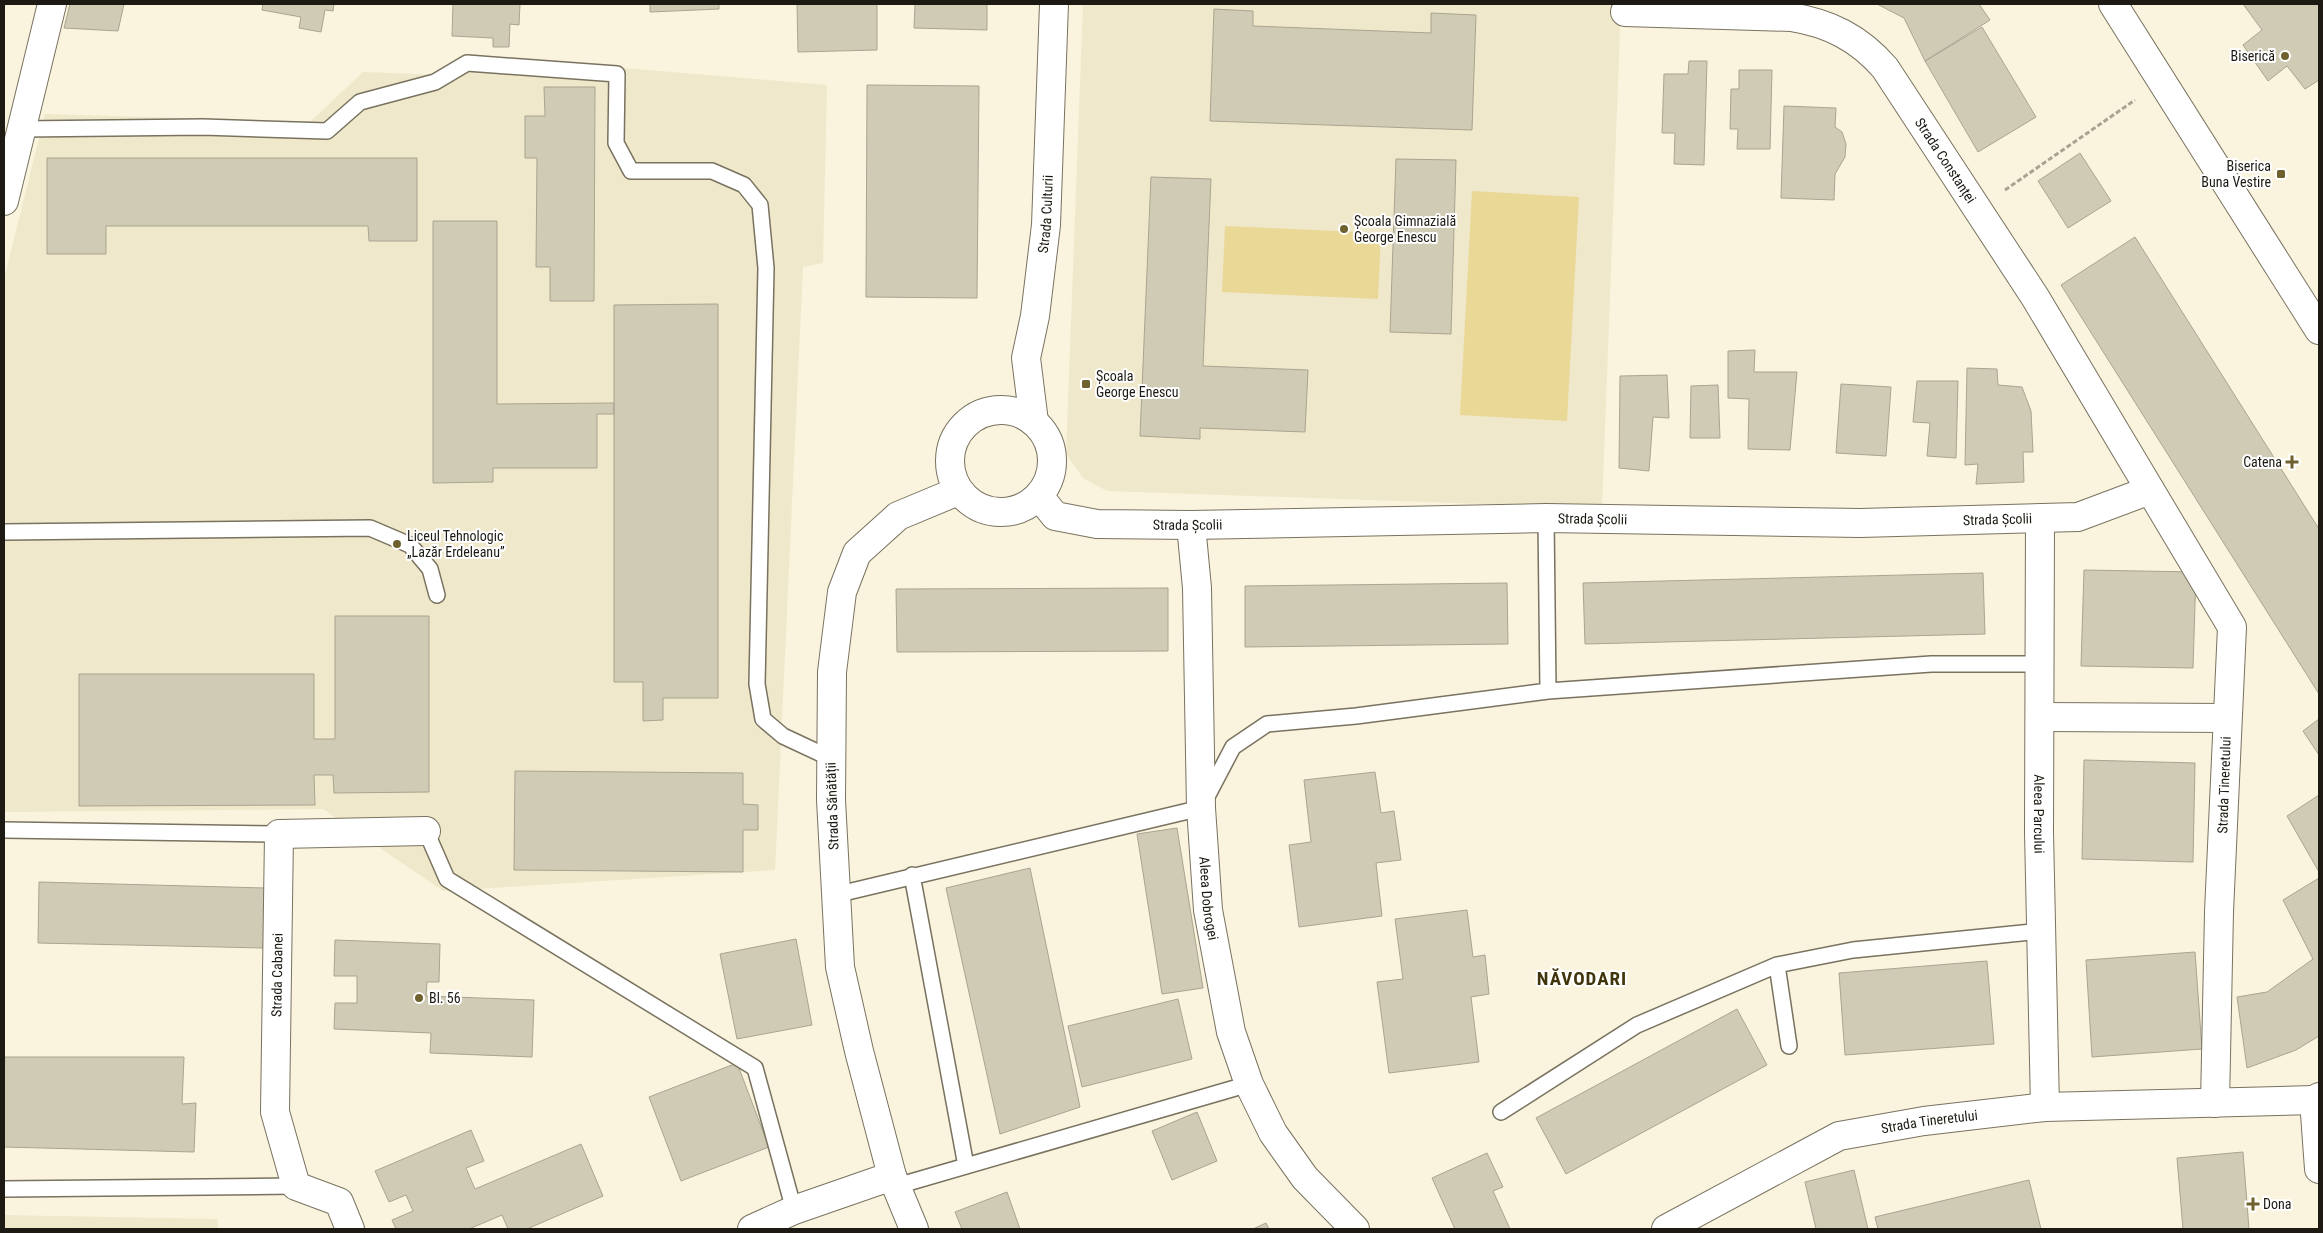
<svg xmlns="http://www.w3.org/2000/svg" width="2323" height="1233" viewBox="0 0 2323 1233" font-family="'Roboto Condensed',sans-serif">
<rect width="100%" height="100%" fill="#faf4de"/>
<path fill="#f0e8cb" d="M1083,4H1621L1602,508L1107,491L1083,478L1066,454Z
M468,55L827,85L823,263L803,267L775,870L443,891L323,809L4,812V279L45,114L310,122L363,72L445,75Z
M4,1215L218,1219V1229H4Z"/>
<path fill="#ead897" d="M1472,191L1579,197L1567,421L1460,415Z
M1225,226L1381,233L1378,299L1222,292Z"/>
<path fill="#d0cbb5" stroke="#aaa490" d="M70,4H124L118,31L64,28Z
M263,4H334L333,11L325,10L321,32L299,28L301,17L262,10Z
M453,4H520L519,25L510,24L509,47H493V38L452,36Z
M650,4H719V9L650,12Z
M797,4H877V50L798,52Z
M915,4H987V30L914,28Z
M1877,4H1979L1990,20L1925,61L1904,18Z
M2243,4H2319V80L2305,89L2287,66L2268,81L2243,45L2262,30Z
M1214,9L1253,11V26L1431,33V13L1476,15L1472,130L1210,121Z
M1982,27L2036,117L1978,152L1925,61Z
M1689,61H1707L1704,165L1674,164L1675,133H1662L1664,74H1688Z
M1739,70H1772L1770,149H1737L1738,129H1730L1731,89H1739Z
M867,85L979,86L977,298L866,297Z
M544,87H595L594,301H550V267H536L537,158H525V116H545Z
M1784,106L1836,108L1835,127L1842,132L1846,144L1845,157L1835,174L1834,200L1781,198Z
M2080,153L2111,201L2068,228L2038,181Z
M47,158H417V241H369L368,226H106V254H47Z
M1396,159L1456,160L1451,334L1390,332Z
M1151,177L1211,179L1203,366L1308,370L1305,432L1200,428V439L1140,436Z
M433,221H497V404L614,403V414H597V468H493V482L433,483Z
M2135,237L2319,529V694L2061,285Z
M718,304V698H663V720L643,721V682H614V305Z
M1755,350L1754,372H1797L1790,450L1748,449L1749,399L1728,398V351Z
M1967,368L1997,369L1998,385L2022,387L2031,411L2033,452H2023L2024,482L1976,484L1978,464L1965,465Z
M1667,375L1669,418L1653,417L1649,471L1619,468L1620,376Z
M1917,381H1958L1956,458L1927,456L1930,423L1913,422Z
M1841,384L1891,387L1886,456L1836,453Z
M1718,385L1720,438H1690L1691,386Z
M2084,570L2196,572L2193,668L2081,666Z
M1983,573L1985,634L1585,644L1583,583Z
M1507,583L1508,644L1245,647V586Z
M1168,588V651L897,652L896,589Z
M335,616H429V792L334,793L333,775H314L315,805L79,806V674H314V739H335Z
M2319,719V755L2303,731Z
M2084,760L2195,763L2193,862L2082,859Z
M515,771L743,773V804L758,805V830H743V872L514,870Z
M1375,772L1381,813L1394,811L1401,860L1376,863L1382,916L1299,927L1289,845L1311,842L1304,780Z
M2319,795V872L2287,816Z
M1177,828L1203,988L1162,994L1137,834Z
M1030,868L1080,1107L1000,1134L946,888Z
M2319,878V1036L2296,1050L2247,1068L2237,997L2267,992L2313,959L2283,900Z
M39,882L265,888L264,948L38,943Z
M1467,910L1473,957L1485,955L1489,994L1471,997L1479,1062L1389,1073L1377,982L1403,979L1395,919Z
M796,939L812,1025L737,1039L720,954Z
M335,940L440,944L439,982H427L426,996L534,1000L532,1057L430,1053L431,1033L334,1029L335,1003H357V976H334Z
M2195,952L2202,1049L2092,1057L2086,960Z
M1987,961L1994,1044L1845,1055L1839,973Z
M1178,999L1192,1059L1082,1087L1068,1026Z
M1737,1009L1767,1065L1566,1174L1536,1118Z
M4,1057H184L182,1104L196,1103L194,1152L4,1147Z
M737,1063L769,1147L681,1181L649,1097Z
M1197,1112L1217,1161L1172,1180L1152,1131Z
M471,1130L484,1161L466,1168L475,1189L581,1144L603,1196L527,1229H508L502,1215L469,1229H396L392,1220L413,1211L406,1195L389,1202L375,1171Z
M2243,1152L2249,1229H2183L2177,1158Z
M1487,1153L1503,1187L1493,1191L1510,1229H1455L1432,1178Z
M1854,1170L1868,1229H1816L1805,1182Z
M2029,1180L2041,1229H1878L1875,1217Z
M1007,1192L1020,1229H962L955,1212Z
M1266,1223L1269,1229H1253Z"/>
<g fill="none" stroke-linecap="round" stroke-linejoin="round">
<defs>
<path id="service" d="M21,129L203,127L327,131L360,102L435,82L467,63L617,74L616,143L631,171H712L744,185L760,205L766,268L757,684L763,719L783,736L830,758
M1546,518L1548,691
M4,532L370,528L410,545L430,569L437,595
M4,830L279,834
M426,831L447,879L755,1068L794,1210
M912,875L966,1166
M835,895L1201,808L1233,747L1267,724L1356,716L1548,691L1931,664H2041
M1777,965L1789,1046
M1501,1112L1637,1025L1777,965L1853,950L2041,931
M897,1186L1249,1084
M4,1189L296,1186"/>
<g id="minor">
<path id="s1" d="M1625,12L1791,17C1829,23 1859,38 1885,68L2035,297L2232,627L2219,912L2215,1103"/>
<path d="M4,201L52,4"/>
<circle cx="1001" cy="461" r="51"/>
<path id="s2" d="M1034,422L1026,358L1035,316L1046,225L1054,4"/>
<path id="s3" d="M1039,496L1055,516L1097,524L1191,525L1546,518L1860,523L2078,517L2150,490"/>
<path id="s4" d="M2040,520L2039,832L2045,1107"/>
<path id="s5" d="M1191,525L1197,588L1201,808L1208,910L1231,1032L1249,1084L1273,1133L1305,1178L1355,1229"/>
<path d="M2040,717L2227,718"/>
<path d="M2319,1097L2314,1100L2319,1169"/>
<path id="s6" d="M350,1229L339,1202L296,1186L275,1112L279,834L426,831"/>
<path d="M752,1229L794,1210L892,1176"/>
<path d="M914,1229L892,1176L859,1051L840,967L831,800L832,672L842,592L857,553L898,516L958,491"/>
<path id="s7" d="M1666,1229L1839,1136L1924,1121L2045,1107L2314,1100"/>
</g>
<path id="tertiary" d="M2113,4L2319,330"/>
</defs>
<use href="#service" stroke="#78725f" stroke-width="18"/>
<use href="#minor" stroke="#78725f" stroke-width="30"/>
<use href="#tertiary" stroke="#78725f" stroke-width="30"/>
<path stroke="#a8a392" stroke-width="3" stroke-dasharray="5 2.5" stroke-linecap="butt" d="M2005,190L2135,100"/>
<use href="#service" stroke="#fff" stroke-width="15"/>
<use href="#minor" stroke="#fff" stroke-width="28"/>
<use href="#tertiary" stroke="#fff" stroke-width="28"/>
</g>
<g fill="#6f612e" stroke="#fff" stroke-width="2">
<circle cx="2285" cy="56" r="5"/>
<rect x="2276" y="169" width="10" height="10" rx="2.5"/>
<circle cx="1344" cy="229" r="5"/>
<rect x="1081" y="379" width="10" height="10" rx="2.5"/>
<path d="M2289.5 454.5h5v5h5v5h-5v5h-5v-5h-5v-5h5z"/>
<circle cx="397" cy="544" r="5"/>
<circle cx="419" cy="998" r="5"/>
<path d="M2250.5 1196.5h5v5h5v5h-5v5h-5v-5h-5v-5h5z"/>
</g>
<g text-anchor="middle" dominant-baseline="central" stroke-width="4" stroke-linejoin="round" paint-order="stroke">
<g font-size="14" fill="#1c1a12" stroke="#fff" text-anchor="start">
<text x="2275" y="56" text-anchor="end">Biserică</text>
<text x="2271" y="166" text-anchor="end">Biserica<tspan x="2271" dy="16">Buna Vestire</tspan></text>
<text x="1354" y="221">Școala Gimnazială<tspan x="1354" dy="16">George Enescu</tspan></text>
<text x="1096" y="376">Școala<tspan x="1096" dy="16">George Enescu</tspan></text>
<text x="2282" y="462" text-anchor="end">Catena</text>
<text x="407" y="536">Liceul Tehnologic<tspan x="407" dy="16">„Lazăr Erdeleanu”</tspan></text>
<text x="429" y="998">Bl. 56</text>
<text x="2263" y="1204">Dona</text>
</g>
<g font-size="14" fill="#1c1a12" stroke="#fff">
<text stroke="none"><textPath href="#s1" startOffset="386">Strada Constanței</textPath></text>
<text stroke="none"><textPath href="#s2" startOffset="210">Strada Culturii</textPath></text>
<text stroke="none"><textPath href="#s3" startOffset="564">Strada Școlii</textPath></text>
<text stroke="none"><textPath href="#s3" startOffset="969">Strada Școlii</textPath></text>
<text stroke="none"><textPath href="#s3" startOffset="159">Strada Școlii</textPath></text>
<text transform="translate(2224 785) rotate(-88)">Strada Tineretului</text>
<text transform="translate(832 806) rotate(-92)">Strada Sănătății</text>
<text stroke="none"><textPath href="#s4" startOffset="294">Aleea Parcului</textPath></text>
<text stroke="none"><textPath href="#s5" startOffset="374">Aleea Dobrogei</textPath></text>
<text stroke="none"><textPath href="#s6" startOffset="289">Strada Cabanei</textPath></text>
<text stroke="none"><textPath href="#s7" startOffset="288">Strada Tineretului</textPath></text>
</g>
<g font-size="19" font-weight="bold" letter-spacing="1" fill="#3f340a" stroke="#fff">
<text x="1582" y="978">NĂVODARI</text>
</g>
</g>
<rect width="2323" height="1233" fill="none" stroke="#1c1a12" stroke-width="10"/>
</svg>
